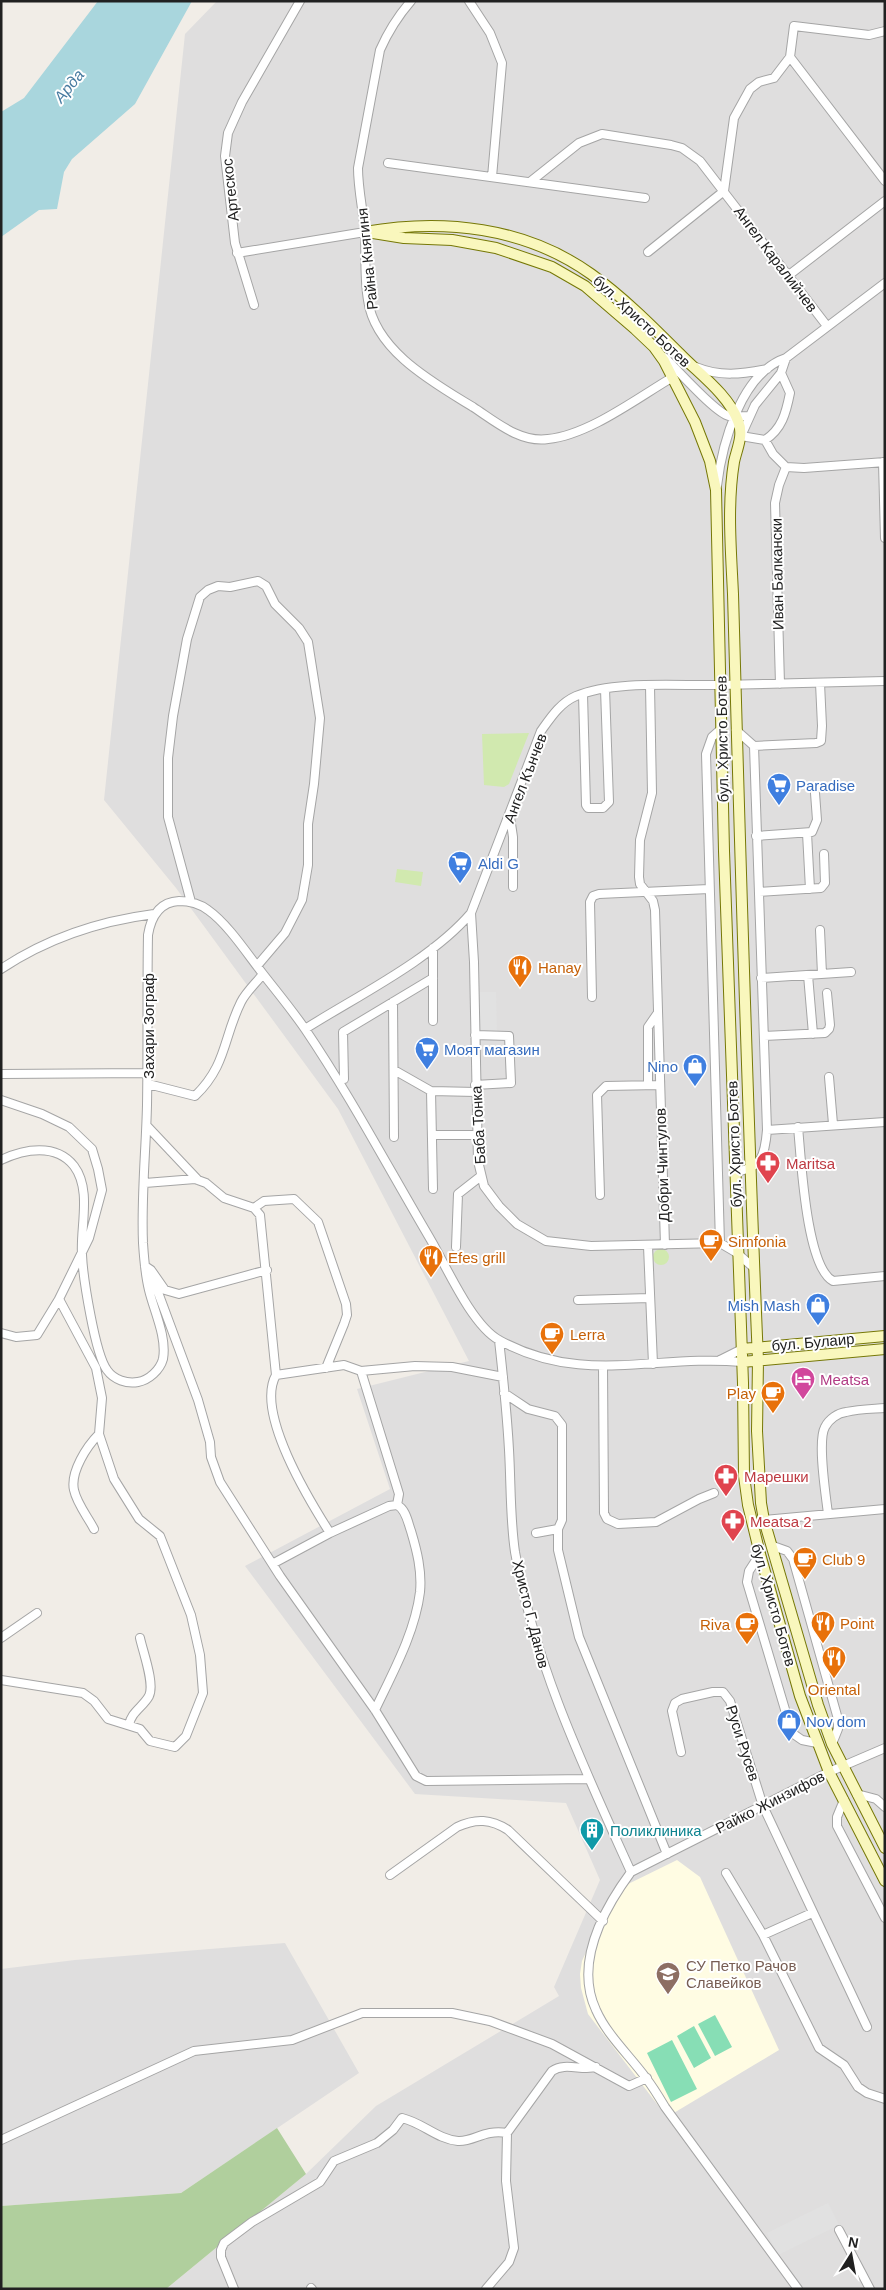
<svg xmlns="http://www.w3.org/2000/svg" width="886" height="2290" viewBox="0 0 886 2290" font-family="Helvetica,sans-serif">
<rect width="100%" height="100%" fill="#f1ede7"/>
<path fill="#dfdede" d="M217,1H885V2289H166L306,2174L376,2106L559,1996L554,1987L600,1880L566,1803L415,1794L245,1566L390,1489L357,1389L469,1361L338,1109L176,888L104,800L185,34Z
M285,1943L359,2073L181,2193L1,2206V1969L75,1960Z"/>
<path fill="#fffce3" d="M677,1860L700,1877L779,2050L667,2117L588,2014L581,1988L580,1974L582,1961L600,1922L622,1887Z"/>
<path fill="#d1e9af" d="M529,733L509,784L504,787L484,785L482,734Z
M397,869L423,872L421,886L395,882Z
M653 1257a8 8 0 1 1 16 0a8 8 0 1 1-16 0Z"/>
<path fill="#b0cf9d" d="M277,2128L306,2174L166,2289H1V2206L181,2193Z"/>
<path fill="#87deb5" d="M715,2015L732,2047L715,2056L698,2024Z
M694,2026L711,2058L694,2068L677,2036Z
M672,2040L697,2089L671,2102L647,2053Z"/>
<path fill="#e1e1e1" d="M477,992H496L497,1032L478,1033Z
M828,2203L839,2225L778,2255L767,2233Z"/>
<path fill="#a9d6dd" d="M98,1H192L135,104L72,159L64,172L57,209L39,210L1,237V112L24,98Z"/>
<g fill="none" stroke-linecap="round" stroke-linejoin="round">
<defs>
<path id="minor" d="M411,1C398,16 388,32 380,50L358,168C358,189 363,210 365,232C366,254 364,277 368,300C375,351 434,383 473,407C496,422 520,443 548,439C589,435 637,398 673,377
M469,1L490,33L502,63L492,177
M885,31L869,35L794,26L790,57L885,181
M388,163L645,198
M530,182L579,143L602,134L671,145L682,148L700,161L827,326
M648,252L724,191L734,118L750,89L759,82L774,78L790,57
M237,253L365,232
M789,275L885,201
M254,305L235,243L225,156L228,133L242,102L300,1
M664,357C677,369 715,413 729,416C735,417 743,416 749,416
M696,367C720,377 742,374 767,369
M781,373L790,393C786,413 782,429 765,440L741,436L755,405L781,373L786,358
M765,440L773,454L786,467L804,468L885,462
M883,462L885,538
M717,486C722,444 741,373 786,358L885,283
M780,684L775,503L779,485L786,467
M650,686L652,793L640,840L639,877L640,884L653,901L655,910L665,1245
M583,694L586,805L588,808H603L609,802L605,689
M754,746L816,743L821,741L822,726L820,683
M510,817L513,837V887
M807,833L810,889
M756,836L812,832L817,820L815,793
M759,892L821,888L825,883L824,854
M191,902L168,817V758L173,716L187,639L200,597L208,590L218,586L230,587L258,581L266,586L275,604L299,628L308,642L320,718L314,784L308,824V865L302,900L285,933L257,966
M471,913L474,962L478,1161L484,1186L499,1206L517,1224L546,1241L591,1246L720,1243L737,1253L754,1268
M820,930L822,974
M1,969C46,939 100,921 154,914
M808,975L813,1034
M761,978L851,972
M592,997L590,902L593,896L599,894L709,889
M393,1002L394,1137
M433,1021V948
M305,1029C357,996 431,960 471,913L541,731C551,717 560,703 576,696C614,680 678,686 720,685C775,684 830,682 885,681
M475,1035L509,1036L511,1083L475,1085
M764,1036L825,1033L829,1029L830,1025L827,993
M394,1070L431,1091L476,1092
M1,1074L148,1073
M829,1077L833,1124
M344,1079L343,1032L433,978
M148,1084L195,1096C227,1065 223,1038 241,1002C246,992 256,983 263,974
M648,1085V1027L657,1014
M431,1091L433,1189
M1,1100L42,1114L69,1127L92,1149L98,1169L102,1190L89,1238L59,1299L96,1368L102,1398L99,1434L114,1479L139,1519L160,1536L191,1615L200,1655L203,1693L186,1736L175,1747L150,1741L140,1729L108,1719L94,1701L83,1693L1,1680
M147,1126L198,1180
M798,1127C801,1157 806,1267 833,1281L885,1276
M767,1130L885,1122
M433,1135H478
M1,1160C24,1149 56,1143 74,1166C92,1190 80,1227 82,1255C83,1277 95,1354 107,1370C114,1380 127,1384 138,1382C149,1380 160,1370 163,1359C167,1337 154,1311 149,1290C145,1274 144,1258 143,1243C141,1197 146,1150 147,1105C148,1048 147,991 148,935C151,917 159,902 179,901C189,901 200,904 208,910C228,924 248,955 263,974C277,992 292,1010 305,1029C351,1097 390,1171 432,1242C447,1268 472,1325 499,1340C582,1386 655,1354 742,1362
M735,1172C762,1168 765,1155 767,1130L754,746L736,730
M145,1183L195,1179L206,1183L224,1198L254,1208L260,1215L276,1375C255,1412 309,1500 330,1533
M600,1195L597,1095L606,1086L659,1085
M254,1208L264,1201L294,1199L318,1222L346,1304L347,1315L344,1324L326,1368
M720,1243L706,754L712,737L721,729
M648,1246L653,1364
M456,1247L458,1194L481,1176
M145,1266L151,1270L165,1290L179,1294L267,1270
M147,1278L156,1287L198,1400L210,1442L211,1457L220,1482L280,1576L375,1710L416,1776L426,1781L587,1779
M578,1300L650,1298
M1,1333L16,1337L37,1335L59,1299
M499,1340C503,1376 507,1413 509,1450C511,1484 510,1518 515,1552C535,1665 584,1768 631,1872
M720,1360L742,1349
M603,1366L604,1513L607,1519L618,1524L656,1522L699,1499L714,1493
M361,1371L399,1494L397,1505
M276,1375L344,1365L361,1371L415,1366L452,1367L503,1377
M504,1393L528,1409L555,1416L562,1425V1520L558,1529V1550L579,1637L667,1854
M828,1514C826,1496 817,1441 825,1427C829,1419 838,1413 846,1412C859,1409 872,1409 885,1408
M764,1520L885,1509
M94,1529C88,1517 77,1504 74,1490C70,1472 87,1446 99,1434
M536,1533L558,1529
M773,1546L787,1551L793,1559L838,1719V1729L832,1744
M760,1554L749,1571L747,1582L792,1733L802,1740L817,1743
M274,1563L330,1533L389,1506L397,1505C406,1509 408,1523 411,1531C417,1551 422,1571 420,1592C415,1633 392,1674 375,1710
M1,1638L37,1613
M129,1725C131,1712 143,1707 149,1696C155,1684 143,1652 140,1638
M681,1752L672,1711L675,1703L682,1699L713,1692H723L730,1701L763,1806L867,2027
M857,1794L876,1799L885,1807
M844,1800L837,1817V1826L885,1918
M726,1873L763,1935L819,2048L844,2065L858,2087L867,2093L885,2099
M390,1875L457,1827C476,1818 491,1819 508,1830L603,1921
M763,1935L812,1913
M1,2140L194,2051L292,2040L362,2013H452L490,2021L552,2044L629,2086L647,2078
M839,2230L870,2289
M311,2288L312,2289
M234,2289L221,2257V2250L224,2243L252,2222L320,2182L334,2161L377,2143L393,2130L402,2118C423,2123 437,2139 458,2141C474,2142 484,2129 507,2133
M486,2289L509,2262L514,2248L506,2181L507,2133L552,2071C565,2062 582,2071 596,2067
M798,2289L665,2107C659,2097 653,2087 646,2078C630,2056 607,2035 596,2010C574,1963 603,1910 631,1872L829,1772L885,1748"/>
<path id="secondary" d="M365,232C443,218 525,227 591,274C623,297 651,325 679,353C698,373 728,394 738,421C744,435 737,448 734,462C727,505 731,550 733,594C740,849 747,1105 758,1360L757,1431L761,1503L764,1520L818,1705L832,1744L885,1848
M373,233L404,238L452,240L496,248L552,267L585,286L635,329L654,347L664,361L695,422L710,461L716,490L724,851L743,1383L744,1476L748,1505L760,1554L800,1696L829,1772L885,1881
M742,1349L885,1336
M742,1362L885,1349"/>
</defs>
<use href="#minor" stroke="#a5a5a5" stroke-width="10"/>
<use href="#secondary" stroke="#767807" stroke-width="12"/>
<use href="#minor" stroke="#fff" stroke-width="8"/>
<use href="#secondary" stroke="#f9f7bd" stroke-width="10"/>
</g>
<defs>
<symbol id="supermarket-pin" viewBox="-11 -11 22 30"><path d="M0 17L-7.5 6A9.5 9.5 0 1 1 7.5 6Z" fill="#3f7fe0" stroke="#fff"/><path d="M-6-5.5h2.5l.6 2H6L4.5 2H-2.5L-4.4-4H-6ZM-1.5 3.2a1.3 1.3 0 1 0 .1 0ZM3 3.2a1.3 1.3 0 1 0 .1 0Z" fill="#fff"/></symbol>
<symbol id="restaurant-pin" viewBox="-11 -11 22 30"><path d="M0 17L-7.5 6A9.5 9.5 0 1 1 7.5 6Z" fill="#e8710a" stroke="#fff"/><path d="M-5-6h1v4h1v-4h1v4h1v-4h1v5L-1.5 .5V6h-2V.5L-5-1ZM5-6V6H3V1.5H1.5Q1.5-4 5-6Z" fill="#fff"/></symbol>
<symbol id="shop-pin" viewBox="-11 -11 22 30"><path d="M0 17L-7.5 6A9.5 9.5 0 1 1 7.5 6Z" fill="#3f7fe0" stroke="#fff"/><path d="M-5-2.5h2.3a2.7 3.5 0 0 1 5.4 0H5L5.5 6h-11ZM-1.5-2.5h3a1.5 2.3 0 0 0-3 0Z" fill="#fff"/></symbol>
<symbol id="pharmacy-pin" viewBox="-11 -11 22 30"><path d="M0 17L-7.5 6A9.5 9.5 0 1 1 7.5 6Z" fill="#e0444e" stroke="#fff"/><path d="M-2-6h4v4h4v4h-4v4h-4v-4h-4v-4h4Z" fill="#fff"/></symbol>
<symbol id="cafe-pin" viewBox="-11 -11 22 30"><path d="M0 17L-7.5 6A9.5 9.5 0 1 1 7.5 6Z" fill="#e8710a" stroke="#fff"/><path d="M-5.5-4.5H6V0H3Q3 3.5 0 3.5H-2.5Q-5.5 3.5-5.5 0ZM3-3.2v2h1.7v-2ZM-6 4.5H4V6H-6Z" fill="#fff"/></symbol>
<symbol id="hotel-pin" viewBox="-11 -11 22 30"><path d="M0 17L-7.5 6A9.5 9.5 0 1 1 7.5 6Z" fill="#d1479c" stroke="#fff"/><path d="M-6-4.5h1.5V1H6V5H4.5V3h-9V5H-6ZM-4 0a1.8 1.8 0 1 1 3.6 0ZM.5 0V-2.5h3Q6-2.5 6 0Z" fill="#fff"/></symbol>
<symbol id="building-pin" viewBox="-11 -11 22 30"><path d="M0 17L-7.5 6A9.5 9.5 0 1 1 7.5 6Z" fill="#0f9aa8" stroke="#fff"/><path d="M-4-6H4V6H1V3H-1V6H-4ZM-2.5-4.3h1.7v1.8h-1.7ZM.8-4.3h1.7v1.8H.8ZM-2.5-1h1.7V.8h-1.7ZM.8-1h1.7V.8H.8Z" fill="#fff"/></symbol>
<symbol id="school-pin" viewBox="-11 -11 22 30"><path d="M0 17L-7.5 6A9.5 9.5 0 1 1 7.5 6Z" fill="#8d6e63" stroke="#fff"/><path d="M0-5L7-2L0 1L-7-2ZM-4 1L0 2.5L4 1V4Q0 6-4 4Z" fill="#fff"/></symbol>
</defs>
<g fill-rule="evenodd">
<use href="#supermarket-pin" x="765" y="771" width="28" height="38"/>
<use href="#supermarket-pin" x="446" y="849" width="28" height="38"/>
<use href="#restaurant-pin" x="506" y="953" width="28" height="38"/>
<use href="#supermarket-pin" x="413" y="1035" width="28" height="38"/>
<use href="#shop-pin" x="681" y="1052" width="28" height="38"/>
<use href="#pharmacy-pin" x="754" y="1149" width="28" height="38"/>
<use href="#cafe-pin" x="697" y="1227" width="28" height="38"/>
<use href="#restaurant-pin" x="417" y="1243" width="28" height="38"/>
<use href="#shop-pin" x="804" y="1291" width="28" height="38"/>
<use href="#cafe-pin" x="538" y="1320" width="28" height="38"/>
<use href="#hotel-pin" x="789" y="1365" width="28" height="38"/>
<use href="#cafe-pin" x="759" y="1379" width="28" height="38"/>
<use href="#pharmacy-pin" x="712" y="1462" width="28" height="38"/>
<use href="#pharmacy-pin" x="719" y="1507" width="28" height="38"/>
<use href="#cafe-pin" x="791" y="1545" width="28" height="38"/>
<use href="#restaurant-pin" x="809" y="1609" width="28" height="38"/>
<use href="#cafe-pin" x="733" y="1610" width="28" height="38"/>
<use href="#restaurant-pin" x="820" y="1644" width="28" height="38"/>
<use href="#shop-pin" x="775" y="1707" width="28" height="38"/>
<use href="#building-pin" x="578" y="1816" width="28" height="38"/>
<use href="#school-pin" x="654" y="1960" width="28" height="38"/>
</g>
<g text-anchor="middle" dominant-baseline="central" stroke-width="4" stroke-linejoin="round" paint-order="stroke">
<g font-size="15" fill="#212121" stroke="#fff">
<text transform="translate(230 190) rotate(-96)">Артескос</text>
<text transform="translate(367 259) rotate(-96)">Райна Княгиня</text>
<text transform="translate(776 259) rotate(53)">Ангел Каралийчев</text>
<text transform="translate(642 321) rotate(43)">бул. Христо Ботев</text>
<text transform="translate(777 574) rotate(-91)">Иван Балкански</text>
<text transform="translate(722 739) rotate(-91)">бул. Христо Ботев</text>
<text transform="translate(525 778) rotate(-69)">Ангел Кънчев</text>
<text transform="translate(148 1026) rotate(-90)">Захари Зограф</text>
<text transform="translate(478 1125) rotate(-93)">Баба Тонка</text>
<text transform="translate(734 1144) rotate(-92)">бул. Христо Ботев</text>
<text transform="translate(662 1165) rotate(-92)">Добри Чинтулов</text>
<text transform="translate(813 1342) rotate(-5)">бул. Булаир</text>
<text transform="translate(774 1605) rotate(74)">бул. Христо Ботев</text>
<text transform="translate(531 1614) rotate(76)">Христо Г. Данов</text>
<text transform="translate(743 1743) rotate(72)">Руси Русев</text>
<text transform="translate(770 1802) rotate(-27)">Райко Жинзифов</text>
</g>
<g font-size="15" fill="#366cbe" stroke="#fff" text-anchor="start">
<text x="796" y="785">Paradise</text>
<text x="478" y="863">Aldi G</text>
<text x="444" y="1049">Моят магазин</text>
<text x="678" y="1066" text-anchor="end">Nino</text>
<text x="800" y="1305" text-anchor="end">Mish Mash</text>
<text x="806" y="1721">Nov dom</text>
</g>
<g font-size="15" fill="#c56008" stroke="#fff" text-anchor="start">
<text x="538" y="967">Hanay</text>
<text x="728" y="1241">Simfonia</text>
<text x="448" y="1257">Efes grill</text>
<text x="570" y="1334">Lerra</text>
<text x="756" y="1393" text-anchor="end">Play</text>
<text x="822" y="1559">Club 9</text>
<text x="840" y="1623">Point</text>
<text x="730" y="1624" text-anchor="end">Riva</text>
<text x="834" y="1689" text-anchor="middle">Oriental</text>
</g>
<g font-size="15" fill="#be3a42" stroke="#fff" text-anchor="start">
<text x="786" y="1163">Maritsa</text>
<text x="744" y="1476">Марешки</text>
<text x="750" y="1521">Meatsa 2</text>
</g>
<g font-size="15" fill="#b23c85" stroke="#fff" text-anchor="start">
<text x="820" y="1379">Meatsa</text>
</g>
<g font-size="15" fill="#0d838f" stroke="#fff" text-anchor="start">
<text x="610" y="1830">Поликлиника</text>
</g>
<g font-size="15" fill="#785e54" stroke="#fff" text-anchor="start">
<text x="686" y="1965">СУ Петко Рачов<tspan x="686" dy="17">Славейков</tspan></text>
</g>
<g font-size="16" font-style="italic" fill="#477ba0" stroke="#fff">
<text transform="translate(69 86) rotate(-51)">Арда</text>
</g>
</g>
<rect width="886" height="2290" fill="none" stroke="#212121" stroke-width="5"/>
<g transform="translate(851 2255) rotate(11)" stroke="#ffffff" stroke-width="4" paint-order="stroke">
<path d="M0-4L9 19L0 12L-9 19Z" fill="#212121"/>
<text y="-8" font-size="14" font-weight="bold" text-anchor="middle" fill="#212121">N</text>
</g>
</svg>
